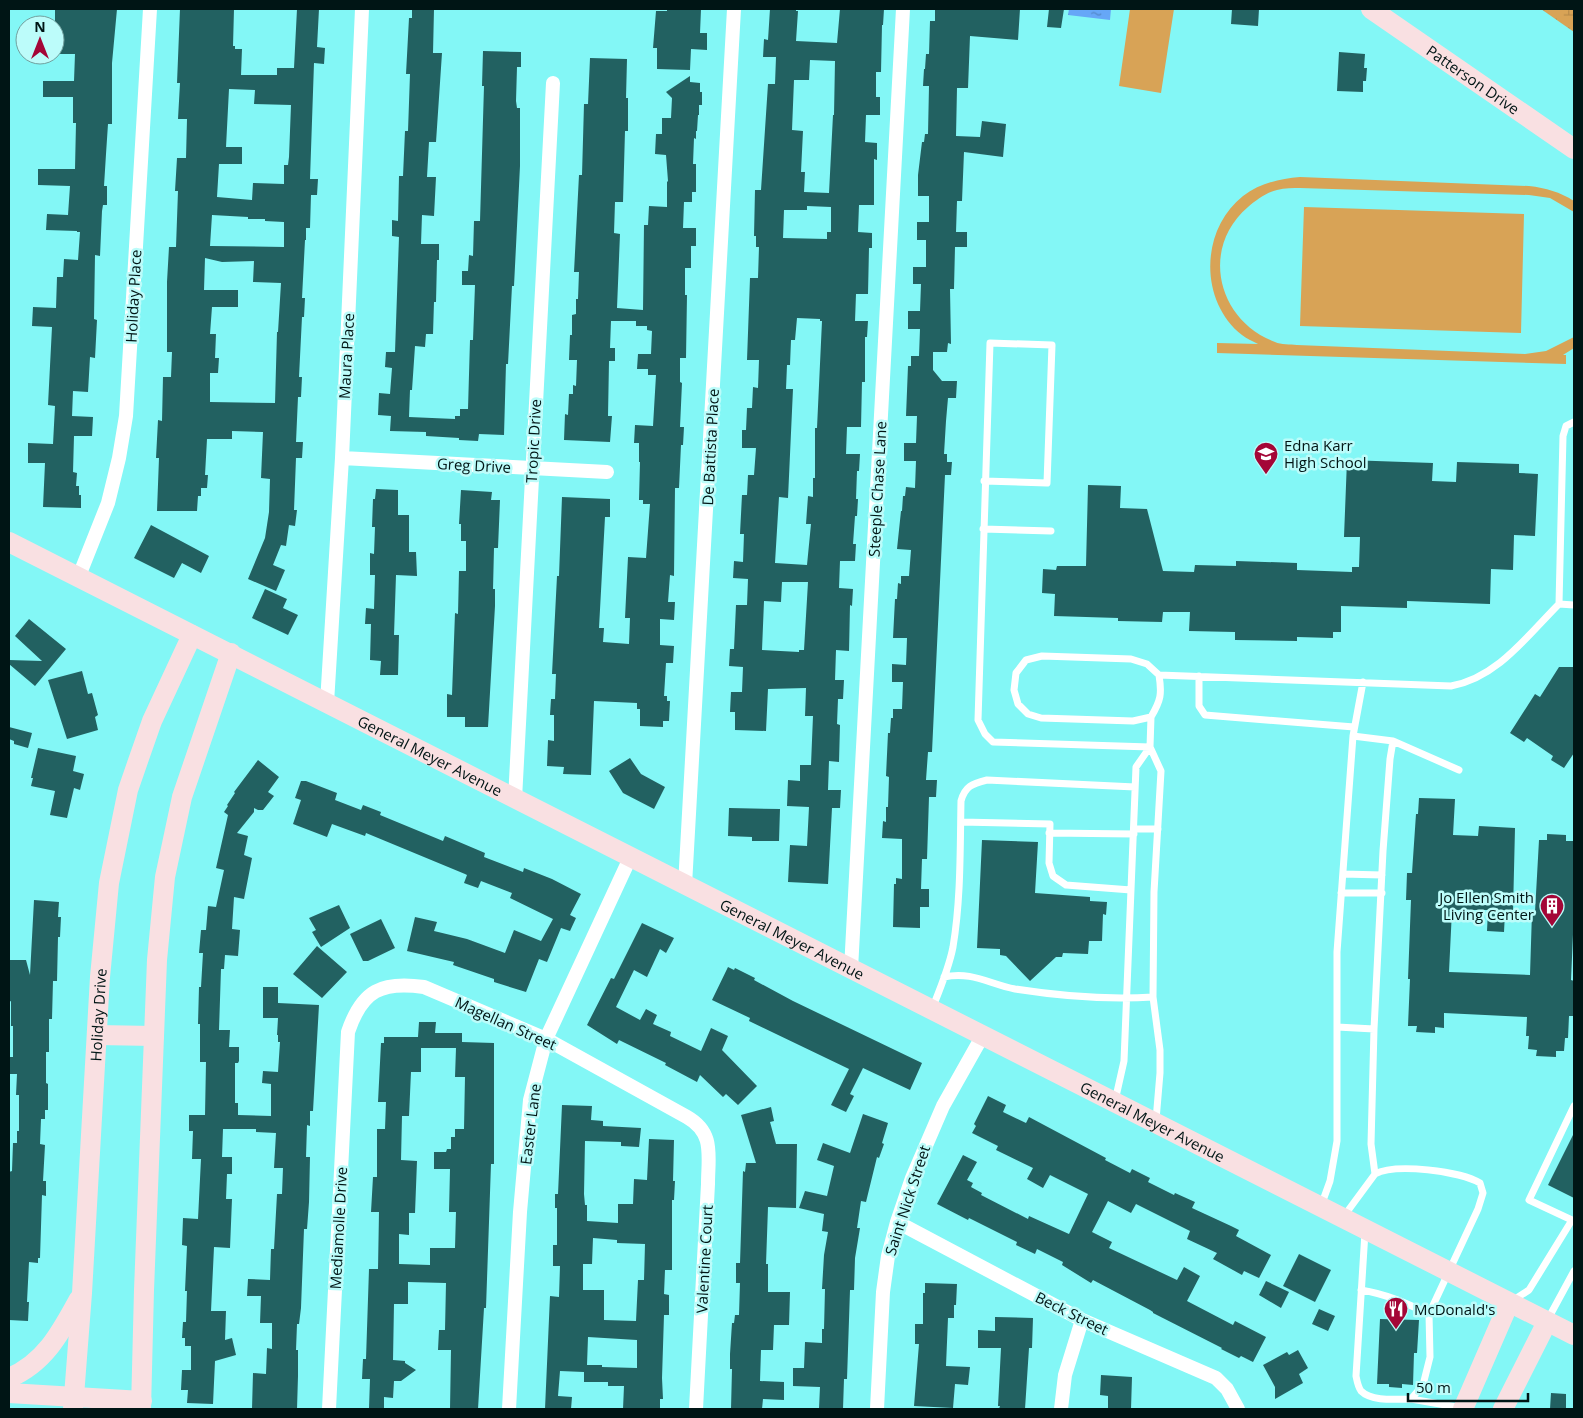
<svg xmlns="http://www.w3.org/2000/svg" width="1583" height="1418" viewBox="0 0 1583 1418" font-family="'Open Sans',sans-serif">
<defs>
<pattern id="wetland-marsh" width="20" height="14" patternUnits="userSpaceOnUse" patternTransform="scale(1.25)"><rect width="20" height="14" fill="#d8a356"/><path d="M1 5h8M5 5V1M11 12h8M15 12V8" fill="none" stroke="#b88b4a"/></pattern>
<pattern id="water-ripples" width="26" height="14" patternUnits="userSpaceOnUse" patternTransform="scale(1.25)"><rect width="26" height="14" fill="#66a7f7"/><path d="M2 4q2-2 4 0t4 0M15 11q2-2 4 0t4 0" fill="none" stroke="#5287c7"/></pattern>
</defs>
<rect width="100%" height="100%" fill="#83f7f6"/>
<path fill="url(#wetland-marsh)" d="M1541,9H1574V32Z"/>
<path fill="#d8a356" d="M1130,9H1174L1161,93L1119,86Z
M1300,177L1529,186C1546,188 1560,192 1574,201V212L1550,198L1529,195L1300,188C1293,188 1285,188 1277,190C1267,192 1256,200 1248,207C1200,248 1217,320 1275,342C1281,345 1290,344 1297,345L1525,354L1546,351L1574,337V348L1563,355H1566V364L1217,353V343L1258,344C1253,341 1247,339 1242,335C1199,301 1200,230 1243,196C1260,183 1279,179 1300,177Z
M1304,207L1524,214L1521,333L1300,326Z"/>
<path fill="url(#water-ripples)" d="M1069,9H1111L1110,20L1068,15Z"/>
<path fill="#226161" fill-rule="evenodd" d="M55,9H117L112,63V124H108L106,154L104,186H107V205H103L102,211L100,256L95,255L94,319L97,320L95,358L90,357L88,392L73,391L72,416L93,417L92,436H74L73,472L77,473L76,486H79V495H81V508L43,507L45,463H28V443L53,444L55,406L48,405L52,327L32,326L33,307L56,308L57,277H63L64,259L78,260L80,232H77V231L46,230L47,214L68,215L70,186L38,185V169H75L76,123H73V97H43V81H74L75,54H55Z
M180,9H234L233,46H235V49H242L241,75H277V68H294L297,9H319L317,47L325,48L324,64L314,63L310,179H318L317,195H311L310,228H306V240H305L302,298H305L304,317H302L299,377H302L301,397H298L296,442H303L302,458H296L294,510H297L295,526L289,525L286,546L281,545L273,565L285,570L276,591L248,579L265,538L269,512L270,479L261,478L263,432L232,431V439H207L205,475H208L207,488H201V496H198L197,511H157L159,458H156L158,420L162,421L163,377H171L172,352H167V282L169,247H176L178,191H175L177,158H186L187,119H178L180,83H177ZM229,89L255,90L254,104L291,105L289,157L288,165H284V184L253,183L252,200L217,197L219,164H242V147H226ZM212,215L248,217V219H265V221L284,222V247L210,246ZM205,258L222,262L254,261L253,282L281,283L278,332H277L275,403L210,402V373H218L219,358H215L216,334H210L212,307H238V290H204Z
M412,9H434L433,53H442L436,142H429L427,177H436L434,216L422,215L421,244H439V260H437L436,302H434L433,334H426L425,347L415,346L412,390H410L409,417L455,419V416H460V409H468L470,340H473L475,285H462V271H468L469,255L473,256L474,221H480L484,86H482L483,51L521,52V67H517L516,101L517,108H520V166L514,286H512L508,364H506L504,435L479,434L478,441L459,440V438L426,436V432L390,431L391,416L378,415L379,393L390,394L392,368L385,367L386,352H395L399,237L392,236V220L398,221L399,176H403L405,131H408L410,74H406L409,18H412Z
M667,9H701L700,33H707V50L691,49L690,70L657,69V48H653L656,11H667Z
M770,9H796V11H798L796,41L837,43L840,9H884L883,25H882L881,72H876V97H880V115H866L865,142L877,143V160L874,159V205H859L858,232L872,233V248H869L868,294H856L855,321H868L867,337H865V382H862L861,427H847L846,454H860L859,471H857L856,499H858L857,516H855L853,544H856L855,561H840L839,588L853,589L852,606L850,605L849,651L836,650L835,680H844L843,699H838L837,724L840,725L839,762L829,761L828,790H841L840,808H832L828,884L788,882L790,845L807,846L809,807L787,806L788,780L800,781V765H811L813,716H805L806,688L768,689L766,731L735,730V712H730L731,692H742L743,667L729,666L730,649H734L736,605H747L748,579L733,578L734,561L743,562L744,534H740L742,495H747L748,475H754L756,448H742V430H746L747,408H752L753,387L758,388L759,360H747L750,278H758L759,247H756V236H754L755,190H761L768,84H775L776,57H763L764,39L768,40ZM810,60L835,61L834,115H833L829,193L804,192L805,172H801L803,131L792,130L794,80H809ZM807,206L831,207V232H827V239L783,238L784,210H807ZM797,318L820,319V321H822L817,428H815V478H813V497L808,496L806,524H811L807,565L775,563L779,497L788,498L793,389H786L787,365H790L791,340H795ZM782,582H808L804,650H799V652L762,650L764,601L781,602Z
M935,9H1020L1018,40L970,36L968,88H957L956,136L980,137L982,121L1006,124L1003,157L964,152L962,201H957L956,232H967V247H955L954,289H950L951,344L948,343L947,352H933V370L942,381H957L956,398H948L946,421L944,454H947V462H952L951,475H945L932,752H928L926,780H937L936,797H929L927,859H922L921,889H929V907H920V928L893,927L894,884H896V878L902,879V839L882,838L883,821L886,822V807H888L889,777L886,776L888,733H890L891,718H893V709H902L903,682H892V664L906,665L907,638H893L895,599H897L898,583L901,584V576H909L911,550L897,549L901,511H902L903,496H905L906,487L915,488L916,461H904V443H916L917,416H906L908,366H911V356H919L920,329H908V311H920L921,284H913V267H926V240H917V222H929V196H918V175L922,142H924L925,134H928L929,86H923L924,69H925L926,54H929L930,21H935Z
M1049,9H1064L1061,28L1047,27Z
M1232,9H1259L1258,26L1231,24Z
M1339,52L1365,54L1364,68H1367L1366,81H1363V92L1337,91Z
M590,58L627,59L626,98H628V131H625L623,202H615L614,233L620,234L617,308L643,310L644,225H648L649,206L667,207V182L668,181L666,155L655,154L656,134H662V118H671L672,98L666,92L690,76V82L700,83V92H702V105H699V115H698L697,131H696V139L694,138L693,164H696V192H692V202H684L683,228H696V246H691V268H685V295H687L686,358H680V382L682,383L680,427H684L683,445H681L679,488H675L674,576L670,575L668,602H675L674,620L660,619V645L674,646L673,663H666L664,696H667V701H670L669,721H663V727L640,726V709H637V703L594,701L591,775L563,774L564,767L547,766L548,740L554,741V715H550L551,699H555L556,674H552L557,576H559L562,497L610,499V517H605L599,628H604L603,642L629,644L630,618H625L628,557L646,558L650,504H643V500H639L640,462H639V443H634L635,425L653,426L656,375H648V369H637L638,354H651L652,331L647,330V326H636V321H611L610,348H615V361H609L608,416H612L610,442L564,440L565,414L568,415L569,394H573V385L576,386L577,360H569L570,335H572V315L576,314V299H578L579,272H574L579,175H582L584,104H588Z
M1347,460L1433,463L1432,481L1456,482L1457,462L1519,464V473L1538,474L1535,536L1514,535L1513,570L1491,569L1490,604L1407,601V608L1341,606V632H1333V638L1297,637V641L1235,640V632L1189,631L1190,612H1163L1162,622L1118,621V618L1054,616L1055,594L1042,593L1043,569L1056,570L1057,566H1086L1088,485L1121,486L1120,508L1147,509L1163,571L1194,572L1195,565L1236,566V561L1297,563V570L1352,572V567H1359L1360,537H1344Z
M376,489L398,490V515H409V552H416L417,576L396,575L394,635H399L398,675H380L381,661L370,660L371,624H365L366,608L374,609L375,575H370V553L374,554L375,527H372L373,499H375Z
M461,490L492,492L491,500H500L498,548H494L493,589H495V606L488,727H465V717H447V694L452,695L455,613L458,614L459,571H466V541H461V524H459Z
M151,525L209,556L201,573L182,563L174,578L134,558Z
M265,589L287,599L283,608L298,615L288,635L252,618Z
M29,619L66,649L35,686L9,664V660L42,661L15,636Z
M1559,667H1574V753L1564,768L1551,760L1553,756L1527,738L1524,742L1510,733L1535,694L1540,697Z
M82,671L88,694L92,693L98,715L95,717L98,730L67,739L48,680Z
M9,727L32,733L28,748L14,744V741L9,739Z
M38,748L76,756L73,771L84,774L80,790L74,788L67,818L50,815L55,791L31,786L33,778H31Z
M630,758L641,774L665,787L654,809L623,793L609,771Z
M258,760L279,777L268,792L274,796L263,810H258L254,808V812L237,833L248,836L244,855L252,858L244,899L234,897L232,929L240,930L238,956L225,955L224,969H221L219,1030H230L229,1047H239V1061L238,1063H235V1103H238V1115L271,1116V1084L262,1083L263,1071L278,1072L280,1042H278V1035H277L278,1018H263V987H278V1003L319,1005L313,1111H310V1126L307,1125L306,1157H310L309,1202L307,1229H304L301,1308L299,1324H297L296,1350H298V1376L297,1409H252L253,1373L266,1374L267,1348L272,1349V1323H260L261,1296H247L248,1279L270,1280L271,1249H274L277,1194H282L283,1168H274L276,1133L256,1132V1129H223L222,1157H232V1174H227L226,1199H232L230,1248L214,1247L211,1311H226L225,1340L232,1338L236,1355L215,1361L213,1404L187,1403L188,1390H181L182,1370H191V1346H185V1338H182L183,1322H186L187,1291H185L187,1246L182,1245L183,1218L198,1219L201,1159H192L193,1131H189V1115H205L206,1062H200V1024H198L199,987H201L203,953H199L201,930H206L208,906L216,907L224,870L216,868L228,815L224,812L228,806L227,805L235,793L234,792Z
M301,781H306L337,793L335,800L361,810L363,805L381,812L380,815L443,841L445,836L485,853L484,857L523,872L524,868L552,879L581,894L570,915L576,918L570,931L561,928L547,962L539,959L526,992L494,982V979L453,965L454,962L407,951L415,917L437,922L434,931L467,939L505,953L514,930L541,941L553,919L510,898L512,893L481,881L478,888L464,883L467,875L465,874L366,833L365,836L332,824L327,837L293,824L301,800L295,798Z
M1419,798L1455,799L1453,835L1478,836L1479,826L1515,828L1513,912H1505L1504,932L1487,931L1488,910H1452L1449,972L1530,975L1532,912H1535L1539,840H1547V834L1566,835V841H1574V912L1571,980L1574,981V1016H1569L1568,1038H1565L1564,1051H1556V1057L1536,1056L1537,1050L1528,1049L1529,1036H1526L1527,1017L1444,1013V1028L1435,1027V1033L1416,1032L1417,1026H1408L1410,979H1408L1411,900H1406L1407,873H1412L1416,814H1418Z
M729,808L780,809L779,841H752V837L728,836Z
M982,840L1038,842L1035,893L1090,897V901L1107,902L1106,915L1103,914L1102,941H1089L1088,954L1063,953L1062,957H1056L1030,981L1006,956L1000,955V949L977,948Z
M34,900L59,902L58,917H61L60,937H58L57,981H53L52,1019H49V1052H46V1083L48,1084V1110H45V1119H41L40,1144L45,1145L43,1181H46V1196L42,1195L40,1258H38V1263L29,1262L27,1302H29L28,1321L9,1320V1172L12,1171L13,1143H17V1131H19V1095H16L17,1074H9V1057H13V1026H11V1001L9,1002V960H26L30,975Z
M339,905L350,928L321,947L312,932L316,930L309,918Z
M381,919L395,948L368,961H363L350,934Z
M642,923L674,938L666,953L660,949L647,977L634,970L616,1007L640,1020L646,1009L657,1015L653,1024L671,1032L670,1036L701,1051L711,1028L728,1036L722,1050L757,1086L738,1105L726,1094L723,1097L700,1075L697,1082L665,1065L666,1063L619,1040L617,1044L587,1025L611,978L614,979Z
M317,946L347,972L322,998L293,974Z
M728,967L734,970L735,968L755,978L754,980L793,1001L922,1063L910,1090L863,1068L850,1094L854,1096L846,1112L831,1105L849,1069L749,1021L750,1018L712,1000Z
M419,1022H436L435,1033H462V1042L494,1043V1164H491L486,1308H484L478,1409H450L451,1350H438L439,1330H445L446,1283L408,1282V1304H394L393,1360L405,1361V1363L416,1370L401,1381H394L393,1398L384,1397V1409H369L370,1379H362L363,1359H366L369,1269H378L379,1212H371L373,1177H377V1129H385L386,1102H378L381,1043H384V1037H418ZM421,1048H456L455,1077H465L464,1129H455V1137H451V1149H447L446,1152H434V1169H450L449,1212H456L455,1248H430V1265L399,1264V1234L409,1235V1213H415L417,1161L401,1160L402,1116H409L411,1072H421Z
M988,1096L1006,1105L1003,1112L1026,1123L1029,1117L1106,1158L1105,1160L1130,1173L1132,1169L1150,1178L1148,1182L1174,1195L1175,1193L1195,1202L1192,1208L1231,1226L1239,1230L1236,1236L1271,1255L1259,1278L1244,1271L1242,1275L1213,1259L1217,1253L1187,1239L1190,1231L1136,1204L1131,1213L1108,1201L1092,1232L1112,1242L1109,1248L1177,1280L1184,1267L1200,1276L1187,1301L1233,1325L1235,1321L1266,1337L1253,1362L1241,1356L1239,1358L1221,1349L1222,1348L1153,1313V1312L1150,1310L1093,1280L1091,1283L1062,1265L1063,1262L1037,1249L1035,1254L1016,1245L1017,1242L969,1218L968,1220L937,1204L963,1155L977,1162L967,1180L973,1183L971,1187L982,1193L981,1195L1028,1219L1029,1216L1069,1234L1088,1194L1050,1175L1043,1188L1027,1179L1033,1168L996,1150L998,1146L972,1133L976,1126L974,1124Z
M562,1105L592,1106L591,1120L603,1121V1126L641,1128L639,1147L621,1146V1142L585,1141L584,1194L585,1205H587V1221L618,1223V1204H633L634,1179L647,1180L649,1139L674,1140L673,1181H675L674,1200H672V1270H665L664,1294L669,1295V1315H664L662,1378L663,1399H660V1409H623L624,1386H608V1382H584V1372L560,1371L558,1396L572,1397L571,1409H545L550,1296L559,1297L560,1266H553V1245H557V1208H555V1194H558ZM593,1238L617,1240V1243L645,1244L644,1280H638L636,1321L604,1320V1290H583V1264H592ZM588,1337L637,1340V1368L602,1367V1365H587Z
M771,1107L774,1121L770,1122L776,1144H797L796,1208L768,1207L766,1264H768V1292H790L789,1325H774L773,1350H761L760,1381L784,1382V1400L763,1399L762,1409H731L732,1369H730V1354L732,1323H734L735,1315H739L740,1283H736V1263H740L743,1171L745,1172L746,1163H756L741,1115Z
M863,1114L888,1123L882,1143L884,1144L879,1158L877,1157L866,1202L861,1201L857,1228H860L855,1258L854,1290H850L847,1379H844L843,1409H819L820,1387L793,1386V1368H804L805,1342L822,1343V1329H824L825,1289H822L824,1255L828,1232L822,1231L824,1214L799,1208L805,1191L827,1196L834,1166L817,1160L823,1143L850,1153Z
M1574,1133V1198L1548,1185Z
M1299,1254L1331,1270L1315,1302L1283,1286Z
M1266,1281L1289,1292L1281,1308L1259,1295Z
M925,1283L957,1284L956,1305H954V1318H948L946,1366L970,1367L968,1385L955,1384L953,1408L914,1406L919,1344H915V1324H923V1293H925Z
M1319,1309L1335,1316L1328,1331L1312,1324Z
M995,1317L1033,1318L1032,1348H1029L1025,1409H999L1000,1406H998L1001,1348H978V1330L995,1331Z
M1380,1319L1419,1320L1417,1353H1414L1413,1385L1402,1384V1388L1389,1387V1384H1377Z
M1298,1350L1308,1368L1299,1374L1303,1383L1275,1399V1387L1263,1365L1287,1352L1289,1355Z
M1101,1375L1132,1377L1131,1409H1108V1396L1100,1395Z
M1551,1393L1566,1394V1409H1550Z"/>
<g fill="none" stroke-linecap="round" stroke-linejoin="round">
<path stroke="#fff" stroke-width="7" d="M984,481L1047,483L1052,345L990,343L978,720L985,734L993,742L1150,747
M983,529L1051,531
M1559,604L1574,605
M1042,656L1131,659L1147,664L1159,675C1162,694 1161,700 1151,717L1133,721L1041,718L1028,714L1018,704L1014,690L1016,673L1026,660Z
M1159,675L1451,686C1497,678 1527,636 1559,604L1563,436L1566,426L1574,422
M1199,676V706L1205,715L1354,727
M1151,717L1150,747L1161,771L1154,892L1153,997L1160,1050V1073L1156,1120
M1353,736L1393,741L1459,770
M961,822L1050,824L1049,863L1053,876L1066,885L1131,890
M1134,829H1158
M1049,833L1134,834
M1343,874L1382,875
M1341,893H1382
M944,977C972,971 989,984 1015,989C1060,996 1107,1000 1153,997
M932,1009C940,989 949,968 953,947C961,899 960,850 961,801C965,786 972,784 987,780L1135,787
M1337,1027L1374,1029L1383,851L1390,759L1393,741
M1374,1029L1371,1144L1375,1174
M1115,1101L1124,1061L1136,767L1150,747
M1574,1106L1529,1200L1574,1221
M1321,1206L1330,1181L1337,1141V952L1353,736L1363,682
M1344,1216L1375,1174C1395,1163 1461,1171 1480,1183L1483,1193L1478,1209L1429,1314L1430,1357L1423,1385L1411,1399C1397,1399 1372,1402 1361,1391C1358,1387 1357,1381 1356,1376L1365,1232
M1361,1290C1386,1294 1406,1303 1429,1314
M1512,1301L1529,1290L1572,1220
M1548,1319L1574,1271
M1411,1399L1463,1408"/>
<path stroke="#fff" stroke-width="14" d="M342,458L607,472
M79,576L108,503L119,458L126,416L150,9
M327,703L342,458L362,9
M515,799L553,83
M685,885L734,9
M851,969L903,9
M897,1222L1082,1320L1216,1378L1227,1389L1238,1409
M329,1409L348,1032C362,990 382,981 424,987L546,1039L687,1117C715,1133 708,1156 708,1184L696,1409
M509,1409L520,1212L530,1100L546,1039L630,858
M877,1409L883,1292L888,1256L897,1222L912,1178L943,1106L983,1035
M1061,1409L1065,1375L1082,1320"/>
<g stroke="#f9e0e2" stroke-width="20">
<path id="s1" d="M1371,9L1574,149"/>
<path id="s2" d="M9,542L1574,1335"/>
<path d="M97,1035L154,1036"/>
<path d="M9,1378C45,1363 61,1332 79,1299"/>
<path d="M9,1393L142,1401"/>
<path id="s3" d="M73,1409L82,1293L100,977L109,883L128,790L138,761L152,721L192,635"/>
<path d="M141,1409L144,1290L157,960L165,877L182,797L231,653"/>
<path d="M1463,1409L1509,1303"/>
<path d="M1503,1409L1547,1322"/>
</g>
</g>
<defs>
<symbol id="school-pin" viewBox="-11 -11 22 30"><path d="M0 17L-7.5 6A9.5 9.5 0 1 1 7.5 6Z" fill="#a40637" stroke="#bcfcfa"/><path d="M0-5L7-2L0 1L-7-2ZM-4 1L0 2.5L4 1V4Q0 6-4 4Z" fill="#fff"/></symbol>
<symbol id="building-pin" viewBox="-11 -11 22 30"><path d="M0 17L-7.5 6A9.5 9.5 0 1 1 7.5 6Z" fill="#a40637" stroke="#bcfcfa"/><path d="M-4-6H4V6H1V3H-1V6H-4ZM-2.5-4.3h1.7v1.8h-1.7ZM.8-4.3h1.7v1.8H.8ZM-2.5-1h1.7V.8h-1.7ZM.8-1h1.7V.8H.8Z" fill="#fff"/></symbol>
<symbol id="restaurant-pin" viewBox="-11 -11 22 30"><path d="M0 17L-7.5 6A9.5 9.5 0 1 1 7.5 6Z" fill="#a40637" stroke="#bcfcfa"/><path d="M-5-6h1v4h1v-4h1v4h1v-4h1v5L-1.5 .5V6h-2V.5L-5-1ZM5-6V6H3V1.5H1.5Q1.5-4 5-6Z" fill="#fff"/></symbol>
</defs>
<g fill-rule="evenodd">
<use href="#school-pin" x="1252" y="440" width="28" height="38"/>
<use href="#building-pin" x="1538" y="892" width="28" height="38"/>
<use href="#restaurant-pin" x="1382" y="1295" width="28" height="38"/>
</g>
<g text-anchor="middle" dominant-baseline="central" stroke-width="5" stroke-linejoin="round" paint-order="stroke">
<g font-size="15" fill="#001515" stroke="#bcfcfa">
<text stroke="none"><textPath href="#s1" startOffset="124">Patterson Drive</textPath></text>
<text transform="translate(133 296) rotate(-87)">Holiday Place</text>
<text transform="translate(346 356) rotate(-87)">Maura Place</text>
<text transform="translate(533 441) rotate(-87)">Tropic Drive</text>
<text transform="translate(710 447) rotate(-87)">De Battista Place</text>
<text transform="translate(474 465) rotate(3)">Greg Drive</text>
<text transform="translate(877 489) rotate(-87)">Steeple Chase Lane</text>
<text stroke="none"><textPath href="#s2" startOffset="472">General Meyer Avenue</textPath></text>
<text stroke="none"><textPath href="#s2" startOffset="878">General Meyer Avenue</textPath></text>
<text stroke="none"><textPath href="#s3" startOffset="395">Holiday Drive</textPath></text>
<text transform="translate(506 1023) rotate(24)">Magellan Street</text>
<text stroke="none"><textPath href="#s2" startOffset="1282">General Meyer Avenue</textPath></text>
<text transform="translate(530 1124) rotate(-83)">Easter Lane</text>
<text transform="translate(907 1200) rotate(-72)">Saint Nick Street</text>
<text transform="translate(338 1228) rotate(-87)">Mediamolle Drive</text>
<text transform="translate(704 1259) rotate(-87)">Valentine Court</text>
<text transform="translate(1072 1313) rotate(26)">Beck Street</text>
</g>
<g font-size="15" fill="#001515" stroke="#bcfcfa" text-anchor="start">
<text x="1284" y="445">Edna Karr<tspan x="1284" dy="17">High School</tspan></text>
<text x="1534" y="897" text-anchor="end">Jo Ellen Smith<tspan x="1534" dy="17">Living Center</tspan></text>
<text x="1414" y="1309">McDonald's</text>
</g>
</g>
<rect width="1583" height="1418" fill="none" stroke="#001515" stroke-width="20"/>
<g transform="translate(40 40)"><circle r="24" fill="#bcfcfa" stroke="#71a09e"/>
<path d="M0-4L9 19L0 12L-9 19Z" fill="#a40637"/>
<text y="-8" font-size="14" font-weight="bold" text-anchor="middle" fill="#001515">N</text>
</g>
<path d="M1408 1393v8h120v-8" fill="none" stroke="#001515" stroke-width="2.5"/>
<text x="1416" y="1393" font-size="15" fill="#001515" stroke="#bcfcfa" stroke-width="4" paint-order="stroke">50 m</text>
</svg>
